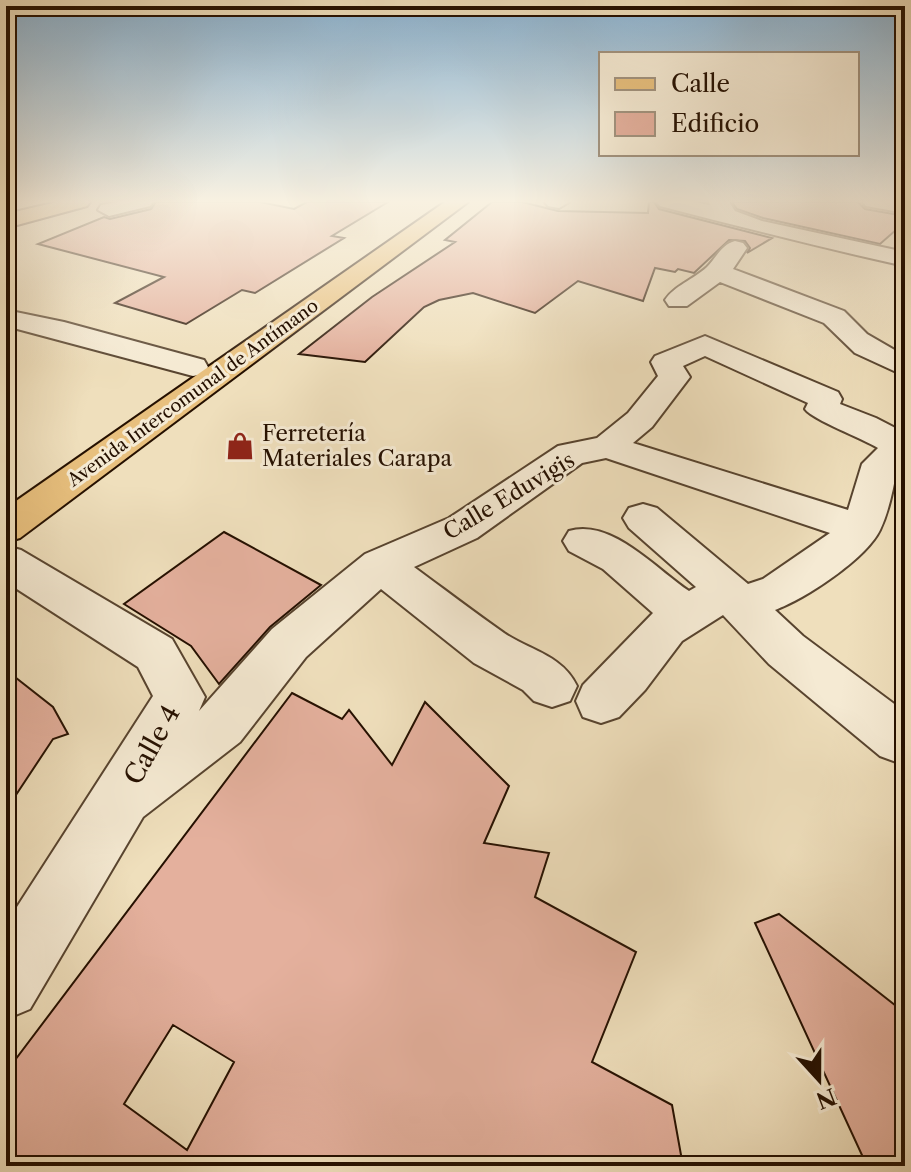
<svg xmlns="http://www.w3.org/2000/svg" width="911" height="1172" viewBox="0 0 911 1172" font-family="'Libre Caslon Text',serif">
<rect width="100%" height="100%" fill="#efdfbc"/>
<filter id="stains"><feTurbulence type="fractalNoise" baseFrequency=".0025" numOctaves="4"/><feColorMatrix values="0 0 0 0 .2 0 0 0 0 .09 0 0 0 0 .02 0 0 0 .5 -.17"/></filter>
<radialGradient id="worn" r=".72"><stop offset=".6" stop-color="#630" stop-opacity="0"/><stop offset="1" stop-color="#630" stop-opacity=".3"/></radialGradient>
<path fill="#e4b09d" stroke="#251000" stroke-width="2" fill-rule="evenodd" d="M156,202H260L294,209L307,202H388L332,236L344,238L255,293L242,290L186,324L115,303L164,277L38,244L104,217L110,219L151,209Z
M492,202H522L558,211L648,213L649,202H654L659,209L772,238L747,253L750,248L745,241L729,240L694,273L678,269L675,272L655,268L643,301L578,281L535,313L473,293L439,300L424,307L365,362L299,354L372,297L455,242L445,240Z
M732,202H858L865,209L905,216V222L880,244L763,218L737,209Z
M224,532L321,585L270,627L219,684L191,646L124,604Z
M6,670L53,707L68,734L53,739L6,810Z
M292,693L342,719L349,710L392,765L425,702L509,786L484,843L549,853L535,897L636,952L592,1062L672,1105L683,1166H6V1072ZM173,1025L234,1062L187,1150L124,1104Z
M779,914L905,1013V1166H867L755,923Z"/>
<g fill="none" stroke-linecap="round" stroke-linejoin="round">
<defs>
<path id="minor" d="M118,202H153L150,206L109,216L98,210L101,205Z
M545,202H569L559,208L548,206Z
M657,202H694L710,205L709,202H729L735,211L762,221L905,252V266C823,248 741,227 660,206Z
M863,202H905V213L866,206Z
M735,241L743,243L747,248L733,269L844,311L867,334L905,356V376L855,353L824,323L720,282L687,306H669L665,300C674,286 694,279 707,267C716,258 722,244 735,241Z
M6,310L64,322L204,360L208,367L204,374L193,376L6,326Z
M705,336L838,392L842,399L840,404L876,418L905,433V463L897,469C893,489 889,511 880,530C866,559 805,599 775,610L803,636L905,712V761L899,763L880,756L769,664L723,615L682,641L645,690L619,717L601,723L583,717L576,701L583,685L653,613L603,569L569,551L563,541L569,531C611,518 656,569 689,591L696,587L629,528L623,518L629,508L643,504L657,508L748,584L763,579L830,533L606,458L582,463L477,538L414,567C444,589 474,612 504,633C531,651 562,655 577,686L570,701L552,707L534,701L523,690L474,663L381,589L306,657L240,742L143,817L30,1009L6,1019V924L153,696L138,667L6,582V546L21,550L172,639L205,697L199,711L272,629L365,554L449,518L558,446L597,438L628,413L658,376L651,362L655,356ZM705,356L808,403L805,409C813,420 862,438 878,448L862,464L848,510L633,443L652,427L690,377L683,366Z"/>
<path id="major" d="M445,202H468L20,538L6,542V508Z"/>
<path id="highway" d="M57,202H90L87,206L6,228V214Z"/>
</defs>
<use href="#minor" stroke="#58442f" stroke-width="4"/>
<use href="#major" stroke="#251000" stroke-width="4"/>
<use href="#highway" stroke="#251000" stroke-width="4"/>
<use href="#minor" fill="#f5ead3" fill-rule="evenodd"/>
<use href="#major" fill="#e8c07e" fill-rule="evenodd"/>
<use href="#highway" fill="#e8c07e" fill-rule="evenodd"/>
</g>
<linearGradient id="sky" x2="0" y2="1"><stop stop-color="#8bb6d7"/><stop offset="0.55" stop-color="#f8f1e1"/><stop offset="1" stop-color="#f8f1e1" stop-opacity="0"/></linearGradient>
<rect width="911" height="366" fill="url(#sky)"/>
<defs>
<symbol id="shop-bare" viewBox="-9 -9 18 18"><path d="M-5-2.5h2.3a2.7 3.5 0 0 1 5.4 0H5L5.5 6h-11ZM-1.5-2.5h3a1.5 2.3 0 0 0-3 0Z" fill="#8f2418" stroke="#f5ead3" stroke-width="2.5" paint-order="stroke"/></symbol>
</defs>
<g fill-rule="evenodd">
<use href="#shop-bare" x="220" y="426" width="40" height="40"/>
</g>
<g text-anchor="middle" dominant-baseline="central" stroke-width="6" stroke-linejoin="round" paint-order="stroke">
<g font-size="18" fill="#251000" stroke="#f5ead3">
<text transform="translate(193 393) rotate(-36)">Avenida Intercomunal de Antímano</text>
</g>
<g font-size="22" fill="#251000" stroke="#f5ead3" text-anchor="start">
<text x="262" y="433">Ferretería<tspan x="262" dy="25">Materiales Carapa</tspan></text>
</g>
<g font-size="22" fill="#251000" stroke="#f5ead3">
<text transform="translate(509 496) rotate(-31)">Calle Eduvigis</text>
</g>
<g font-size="26" fill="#251000" stroke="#f5ead3">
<text transform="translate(152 745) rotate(-61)">Calle 4</text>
</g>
</g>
<rect width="911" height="1172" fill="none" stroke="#efdfbc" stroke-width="32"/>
<rect x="8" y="8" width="895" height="1156" fill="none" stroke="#251000" stroke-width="4"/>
<rect x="16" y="16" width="879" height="1140" fill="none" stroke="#251000" stroke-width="2"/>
<rect x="599" y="52" width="260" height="104" fill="#f5ead3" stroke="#a2937f" stroke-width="2"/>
<rect x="615" y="78" width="40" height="12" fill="#e8c07e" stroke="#a2937f" stroke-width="2"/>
<text x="671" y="92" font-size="24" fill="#251000">Calle</text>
<rect x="615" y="112" width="40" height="24" fill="#e4b09d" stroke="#a2937f" stroke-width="2"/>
<text x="671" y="132" font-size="24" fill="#251000">Edificio</text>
<g transform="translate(819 1080) rotate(159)" stroke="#f5ead3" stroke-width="6" paint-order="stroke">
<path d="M0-6L14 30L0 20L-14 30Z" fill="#251000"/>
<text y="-12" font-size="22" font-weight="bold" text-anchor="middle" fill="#251000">N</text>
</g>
<rect width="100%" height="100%" filter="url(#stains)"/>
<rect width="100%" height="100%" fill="url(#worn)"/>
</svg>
